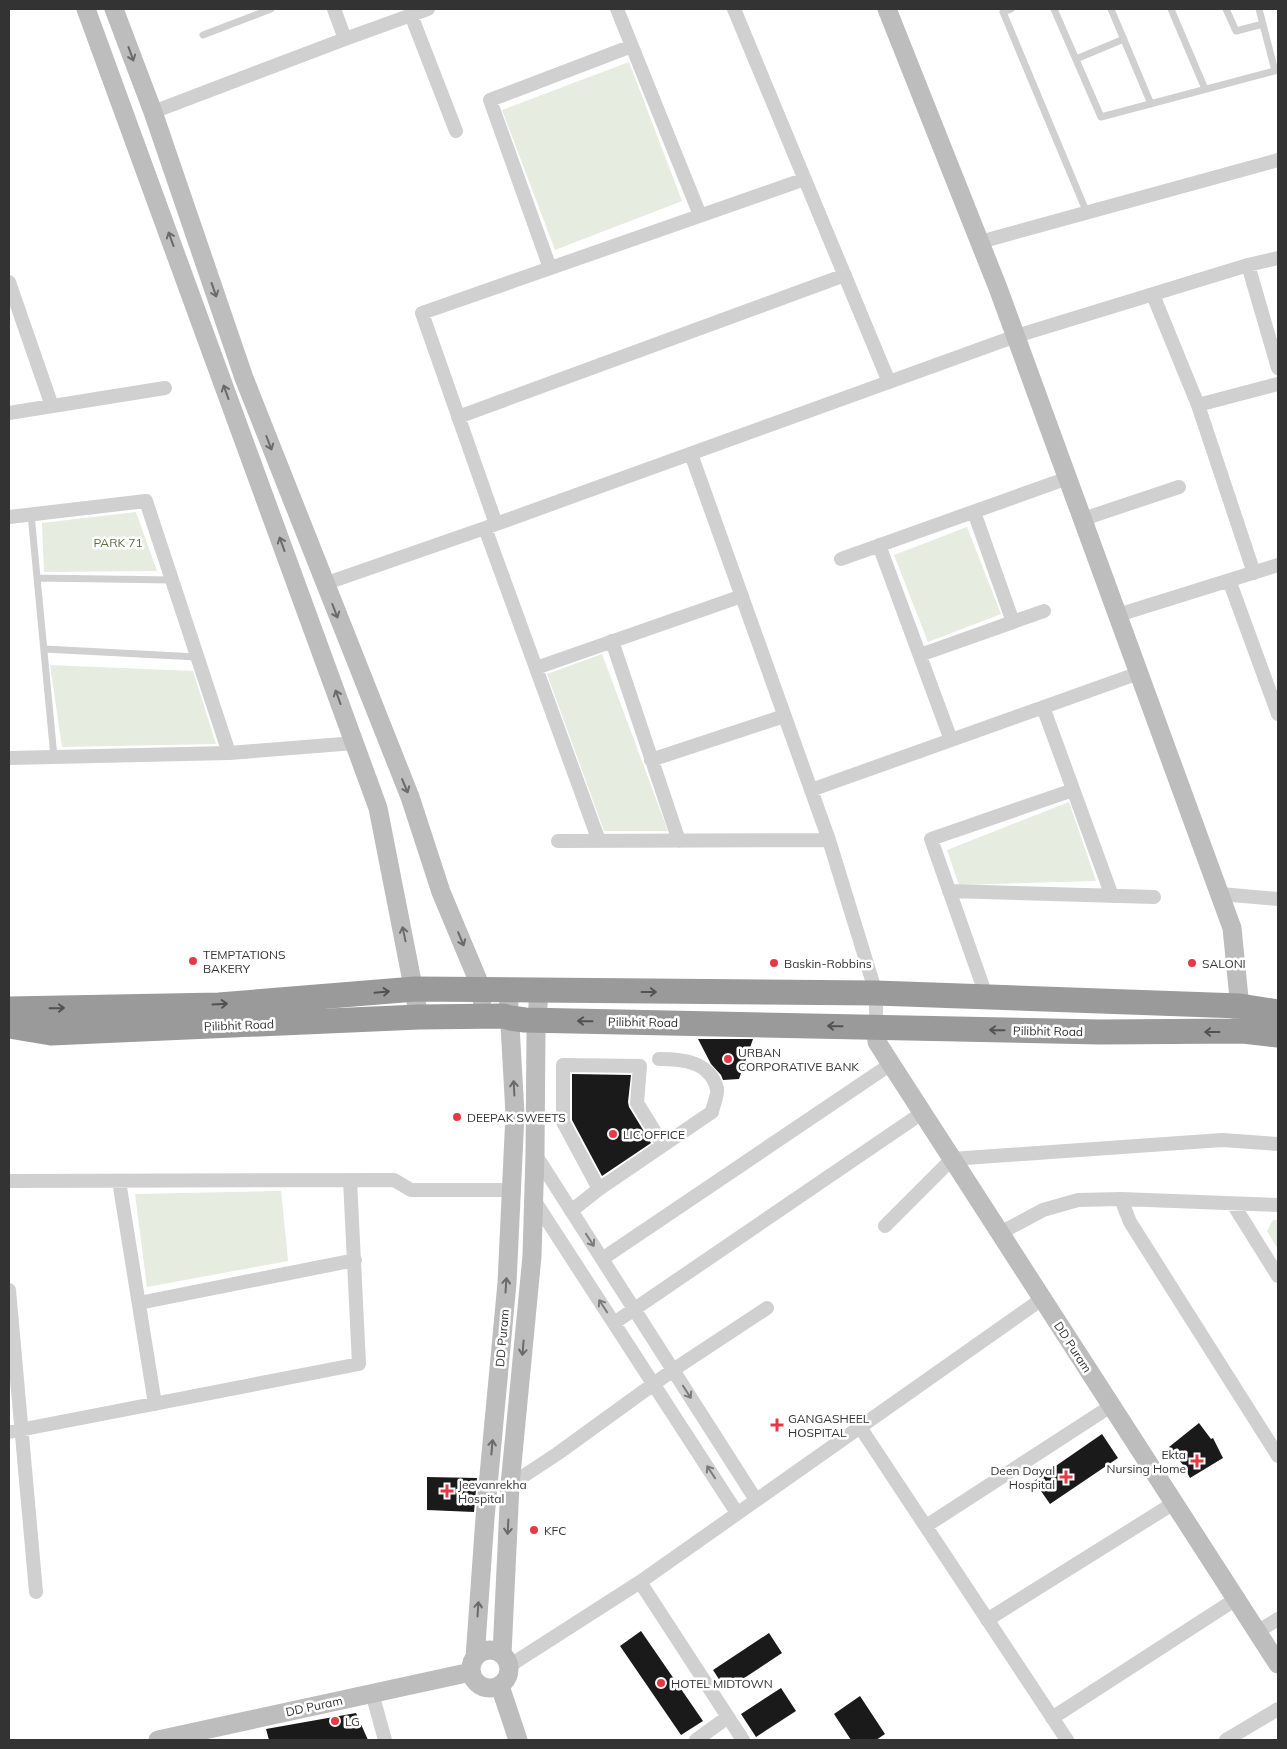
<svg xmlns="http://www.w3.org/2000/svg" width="1287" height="1749" viewBox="0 0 1287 1749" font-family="Mulish,sans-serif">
<rect width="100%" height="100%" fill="#fff"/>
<path fill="#e6ecdf" d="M629,62L682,201L555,250L502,110Z
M136,512L157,571L44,572L42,523Z
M967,527L1001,614L928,642L894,555Z
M602,654L668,831H604L547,674Z
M50,665L193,671L216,744L62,747Z
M1069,802L1096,881L959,885L947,850Z
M281,1191L288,1261L147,1287L135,1194Z
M1273,1220H1278V1249L1267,1231Z"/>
<path fill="#1a1a1a" d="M698,1039H753L739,1079L723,1080L721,1075L711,1064Z
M572,1074L631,1075L628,1102L629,1107L651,1143L602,1176L572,1120Z
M1199,1423L1211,1439L1213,1438L1223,1458L1190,1478L1183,1465L1169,1447Z
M1102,1434L1118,1458L1050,1504L1034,1481Z
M427,1477L477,1478L474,1512L427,1510Z
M641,1631L703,1721L681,1735L620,1646Z
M769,1633L782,1653L726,1690L713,1670Z
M781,1688L796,1711L756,1737L741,1714Z
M860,1696L885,1734L876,1740H851L834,1714Z
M356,1713L368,1740H269L266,1729Z"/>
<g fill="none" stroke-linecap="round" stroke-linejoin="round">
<path stroke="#d0d0d0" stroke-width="7" d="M1011,9L1003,12L1087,213
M1054,9L1101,117L1278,70
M1111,9L1151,104
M1171,9L1205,89
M1226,9L1236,31L1263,24
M1259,9L1275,71
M203,35L271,9
M1076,59L1124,39
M31,514L54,757
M37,578L172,580
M44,649L197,657"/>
<path stroke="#d0d0d0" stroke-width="14" d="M334,9L345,39
M617,9L700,215
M734,9L889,382
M411,15L456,131
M153,112L345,39L428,9
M980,242L1278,160
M1248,265L1278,368
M550,268L490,100L632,46
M9,282L52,406
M1153,295L1198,405L1254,573
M1198,405L1278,384
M9,413L165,388
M458,417L845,275
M691,454L829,840L876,993V1026
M974,512L1013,622
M9,517L146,501L229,753
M1083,519L1179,487
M496,524L422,313L805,179
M485,528L599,841
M879,545L951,740
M841,559L1068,478
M1229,580L1278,714
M324,584L485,528L1016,336L1248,265L1278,258
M1118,615L1278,565
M612,641L679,841
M920,655L1044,611
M536,668L742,596
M1043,707L1112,896
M9,758L229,753L355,743
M651,760L784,716
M811,790L1139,673
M558,841L829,840
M949,891L1154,897
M1220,894L1278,899
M987,998L931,839L1073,790
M535,1154L756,1500
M9,1181L394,1180L411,1190H512
M119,1181L155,1404
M599,1189L563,1122V1065L640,1066L637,1103L663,1145
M1121,1199L1130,1222L1278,1456
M534,1200L737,1513
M1233,1204L1278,1276
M571,1211L599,1189L712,1112C713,1106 718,1095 717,1089C710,1061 682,1059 659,1059
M885,1226L952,1159L1222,1140L1278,1144
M1000,1233L1043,1210L1078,1200L1121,1199L1278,1205
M602,1259L891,1064
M9,1290L36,1592
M139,1303L355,1260
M614,1323L922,1113
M860,1427L1067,1740
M9,1432L359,1364L350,1180
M510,1485L557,1454L673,1370L767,1308
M926,1526L1111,1406
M640,1582L743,1740
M987,1620L1174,1503
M1257,1632L1278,1619
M509,1666L640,1582L1042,1299
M372,1693L385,1740
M1052,1718L1236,1599
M696,1740L728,1717
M1226,1740L1278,1709"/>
<path stroke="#bdbdbd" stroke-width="19" d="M86,9L378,808L419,1017
M114,9L153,112L244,378L410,797L441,892L482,990V1000
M887,9L998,288L1232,928L1241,1018
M876,1026L877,1042L891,1064L1278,1664
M471 1669a19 19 0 1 1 38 0a19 19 0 1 1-38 0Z
M502,1654L510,1485L532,1256L535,1154L536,1033L539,991
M475,1658L485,1518L507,1283L515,1114L508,990
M500,1686L518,1740
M158,1740L471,1672"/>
<path stroke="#9a9a9a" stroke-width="25" d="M9,1009L219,1005L415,989L876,993L1240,1006L1278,1012
M9,1026L51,1033L419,1017L504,1016L510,1018L525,1020L1100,1032L1243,1031L1278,1035"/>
</g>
<defs><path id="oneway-shaft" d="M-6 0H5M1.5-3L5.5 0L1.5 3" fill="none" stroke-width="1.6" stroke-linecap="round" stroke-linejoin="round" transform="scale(1.25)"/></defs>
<g stroke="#6a6a6a">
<use href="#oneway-shaft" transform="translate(131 54) rotate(70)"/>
<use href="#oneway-shaft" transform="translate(171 239) rotate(-110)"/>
<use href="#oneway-shaft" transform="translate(214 290) rotate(71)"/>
<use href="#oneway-shaft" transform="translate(226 392) rotate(-110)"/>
<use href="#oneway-shaft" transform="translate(269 443) rotate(69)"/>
<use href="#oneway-shaft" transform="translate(282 544) rotate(-110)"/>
<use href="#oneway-shaft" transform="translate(335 611) rotate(69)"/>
<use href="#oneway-shaft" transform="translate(338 697) rotate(-110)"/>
<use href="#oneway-shaft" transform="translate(405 786) rotate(67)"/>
<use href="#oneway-shaft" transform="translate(404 934) rotate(-102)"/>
<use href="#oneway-shaft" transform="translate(461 939) rotate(67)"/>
<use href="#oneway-shaft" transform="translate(514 1088) rotate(-93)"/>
<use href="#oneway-shaft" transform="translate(506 1285) rotate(-86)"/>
<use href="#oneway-shaft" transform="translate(523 1348) rotate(95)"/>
<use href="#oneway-shaft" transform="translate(492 1447) rotate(-85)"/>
<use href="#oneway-shaft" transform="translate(508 1527) rotate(93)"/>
<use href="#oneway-shaft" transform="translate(478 1609) rotate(-86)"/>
</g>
<g stroke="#525252">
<use href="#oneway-shaft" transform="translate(382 992) rotate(-5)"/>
<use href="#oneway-shaft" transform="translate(649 992)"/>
<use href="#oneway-shaft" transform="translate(220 1004) rotate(-3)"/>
<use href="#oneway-shaft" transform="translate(57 1008) rotate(-1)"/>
<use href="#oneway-shaft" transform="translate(585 1021) rotate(-179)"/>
<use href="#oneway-shaft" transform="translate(835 1026) rotate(-179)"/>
<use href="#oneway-shaft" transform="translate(997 1030) rotate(-179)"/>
<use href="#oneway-shaft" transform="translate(1212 1032) rotate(180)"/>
</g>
<g stroke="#7a7a7a">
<use href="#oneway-shaft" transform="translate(590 1240) rotate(57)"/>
<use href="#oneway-shaft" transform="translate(603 1306) rotate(-123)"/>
<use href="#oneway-shaft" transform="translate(687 1392) rotate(57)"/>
<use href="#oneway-shaft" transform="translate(711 1472) rotate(-123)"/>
</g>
<g fill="#e63946" stroke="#fff" stroke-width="2">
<circle cx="193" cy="961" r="5"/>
<circle cx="774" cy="963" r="5"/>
<circle cx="1192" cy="963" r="5"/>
<circle cx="728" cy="1059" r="5"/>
<circle cx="457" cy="1117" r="5"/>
<circle cx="613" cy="1134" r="5"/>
<path d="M774.5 1417.5h5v5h5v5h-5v5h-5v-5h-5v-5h5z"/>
<path d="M1194.5 1453.5h5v5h5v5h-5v5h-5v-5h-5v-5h5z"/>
<path d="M1063.5 1469.5h5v5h5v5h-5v5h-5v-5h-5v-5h5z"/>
<path d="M444.5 1483.5h5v5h5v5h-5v5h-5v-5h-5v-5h5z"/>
<circle cx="534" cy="1530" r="5"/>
<circle cx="661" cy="1683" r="5"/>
<circle cx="335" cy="1721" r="5"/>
</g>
<g text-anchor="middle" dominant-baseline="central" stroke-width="5" stroke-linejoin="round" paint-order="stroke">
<g font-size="12" fill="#56703f" stroke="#fff">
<text x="118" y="542">PARK 71</text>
</g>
<g font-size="12" fill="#333" stroke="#fff" text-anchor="start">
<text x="203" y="954">TEMPTATIONS<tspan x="203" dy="14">BAKERY</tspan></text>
<text x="784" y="963">Baskin-Robbins</text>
<text x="1202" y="963">SALONI</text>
<text x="738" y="1052">URBAN<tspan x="738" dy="14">CORPORATIVE BANK</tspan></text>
<text x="467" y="1117">DEEPAK SWEETS</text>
<text x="623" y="1134">LIC OFFICE</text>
<text x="788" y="1418">GANGASHEEL<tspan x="788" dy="14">HOSPITAL</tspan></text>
<text x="1186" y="1454" text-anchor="end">Ekta<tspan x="1186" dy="14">Nursing Home</tspan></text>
<text x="1055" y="1470" text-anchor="end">Deen Dayal<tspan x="1055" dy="14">Hospital</tspan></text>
<text x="458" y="1484">Jeevanrekha<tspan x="458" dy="14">Hospital</tspan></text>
<text x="544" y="1530">KFC</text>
<text x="671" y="1683">HOTEL MIDTOWN</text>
<text x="345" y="1721">LG</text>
</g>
<g font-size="12" fill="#333" stroke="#fff">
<text transform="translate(643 1022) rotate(1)">Pilibhit Road</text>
<text transform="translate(239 1025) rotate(-2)">Pilibhit Road</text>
<text transform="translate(1048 1031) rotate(1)">Pilibhit Road</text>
<text transform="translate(502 1338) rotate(-85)">DD Puram</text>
<text transform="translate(1073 1347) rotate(57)">DD Puram</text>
<text transform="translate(314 1706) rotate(-12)">DD Puram</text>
</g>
</g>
<rect width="1287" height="1749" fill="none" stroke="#333333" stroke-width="20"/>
</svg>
